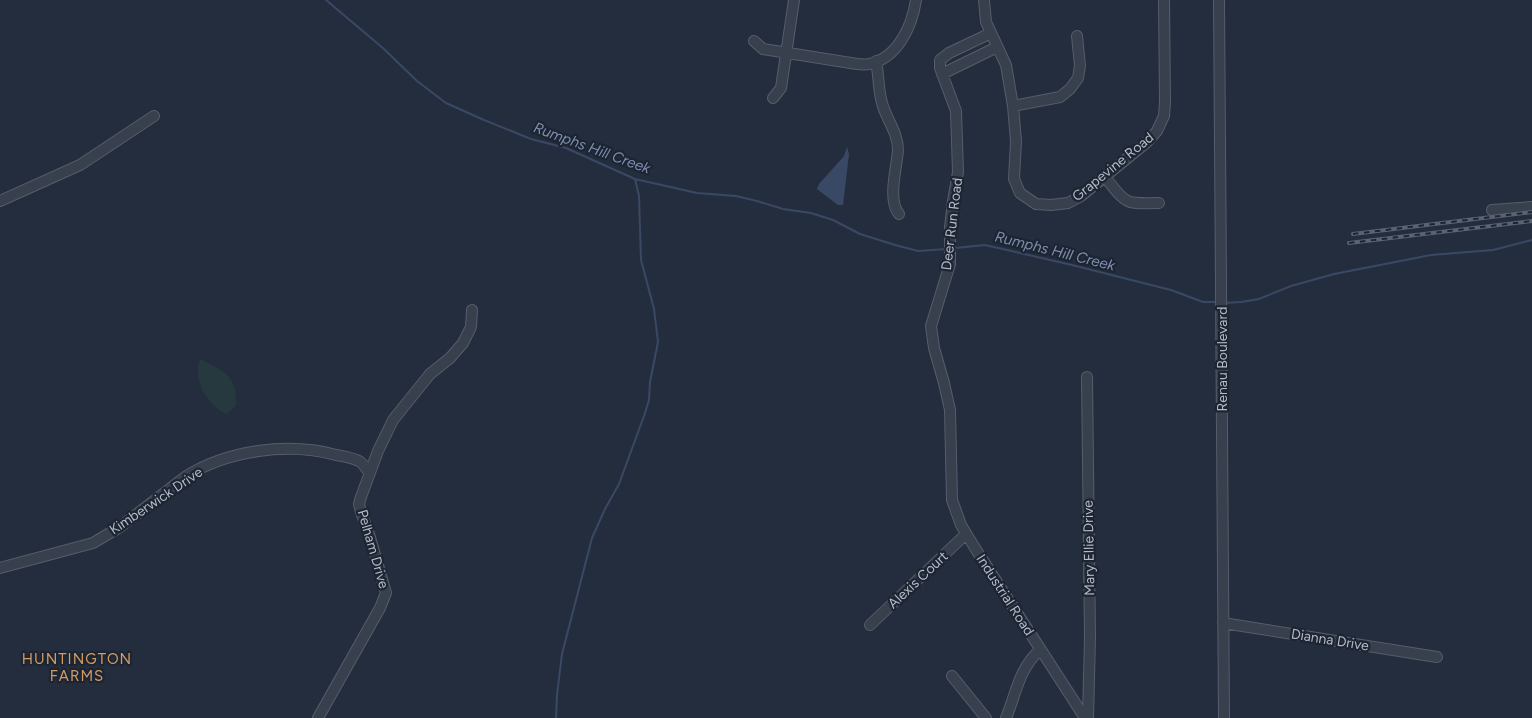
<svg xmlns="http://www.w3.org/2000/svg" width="1532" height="718" viewBox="0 0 1532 718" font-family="Figtree,sans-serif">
<rect width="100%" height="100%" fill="#242d3d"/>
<path fill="#26393e" d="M200,359C224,371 238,376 236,406L226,414C207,405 192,379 200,359Z"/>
<path fill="#394965" d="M847,147L849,154L843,205H838L817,189L819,184L844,156Z"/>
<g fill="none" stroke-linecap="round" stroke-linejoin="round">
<path stroke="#394965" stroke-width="2" d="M326,0L384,49L417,81L446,103L484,120L531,139L566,148L635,179L697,193L736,196L757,201L783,209L811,213L833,220L860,234L895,245L918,251L947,249
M955,248L985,245L1072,265L1171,290L1203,302H1217
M1224,303L1241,302L1259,299L1291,286L1334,274L1431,255L1493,250L1532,240
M556,718L557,695L562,654L592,538L605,509L619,484L644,416L649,400L650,382L658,342L654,309L641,260L639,196L635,179"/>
<defs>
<path id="minor" d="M984,0L986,22L1006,65L1013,106L1016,141L1014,179L1020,193L1036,204L1051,205L1068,203L1081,196L1147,142L1157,131L1164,116L1165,102L1164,0
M1219,0L1224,718
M991,33L949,53L940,60V68L956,111L958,172L953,201L950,227V264L931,326L934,348L944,383L950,410L952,500L961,525L975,548L1085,718
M754,41L763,49L857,64C861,64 865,65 869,64C898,58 912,26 916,0
M876,61C879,75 878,89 882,103C886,119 898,132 898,150C897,167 887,200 899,214
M942,74L997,47
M773,98L781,88L794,0
M1013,106L1060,97L1070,89L1078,78L1080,66L1077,36
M1105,177C1127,204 1123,204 1159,203
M0,201L80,165L154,116
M1492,210L1532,207
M1087,377L1090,637L1088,718
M0,568L93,543L120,527L185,477C227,450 288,442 336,455C343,456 352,458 359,461C363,463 366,469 369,472
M1223,623L1437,657
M870,625L966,534
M952,676L986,718
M318,718L380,608L386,593L369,534L361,512L359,504L361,497L378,451L393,420L430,374L450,358L463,343L471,327L472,310
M1006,718C1016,694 1019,668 1040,650"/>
</defs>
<use href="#minor" stroke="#565d6b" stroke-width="12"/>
<use href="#minor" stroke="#383f4d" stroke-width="10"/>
<defs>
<path id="rail" d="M1353,234L1532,212
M1349,243L1532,221"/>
</defs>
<use href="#rail" stroke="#5a6374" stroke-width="4"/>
<use href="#rail" stroke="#1d2432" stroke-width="2" stroke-dasharray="5.5" stroke-linecap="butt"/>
</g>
<g text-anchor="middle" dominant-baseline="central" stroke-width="4.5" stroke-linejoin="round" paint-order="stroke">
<g font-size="14" fill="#b4bac8" stroke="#1d2432">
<text transform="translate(1113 167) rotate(-39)">Grapevine Road</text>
<text transform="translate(952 224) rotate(-83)">Deer Run Road</text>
<text transform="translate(1222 359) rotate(-90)">Renau Boulevard</text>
<text transform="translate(156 501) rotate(-34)">Kimberwick Drive</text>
<text transform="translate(1089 548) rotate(-91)">Mary Ellie Drive</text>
<text transform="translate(373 549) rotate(74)">Pelham Drive</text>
<text transform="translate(918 580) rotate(-43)">Alexis Court</text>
<text transform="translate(1005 595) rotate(57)">Industrial Road</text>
<text transform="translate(1330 640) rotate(9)">Dianna Drive</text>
</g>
<g font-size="15" font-style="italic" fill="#7c8eaf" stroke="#1d2432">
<text transform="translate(592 148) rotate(20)">Rumphs Hill Creek</text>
<text transform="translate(1055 251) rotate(14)">Rumphs Hill Creek</text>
</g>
<g font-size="15" letter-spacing="1" fill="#d29c65" stroke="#1d2432">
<text x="77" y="659">HUNTINGTON<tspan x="77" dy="17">FARMS</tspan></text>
</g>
</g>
</svg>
